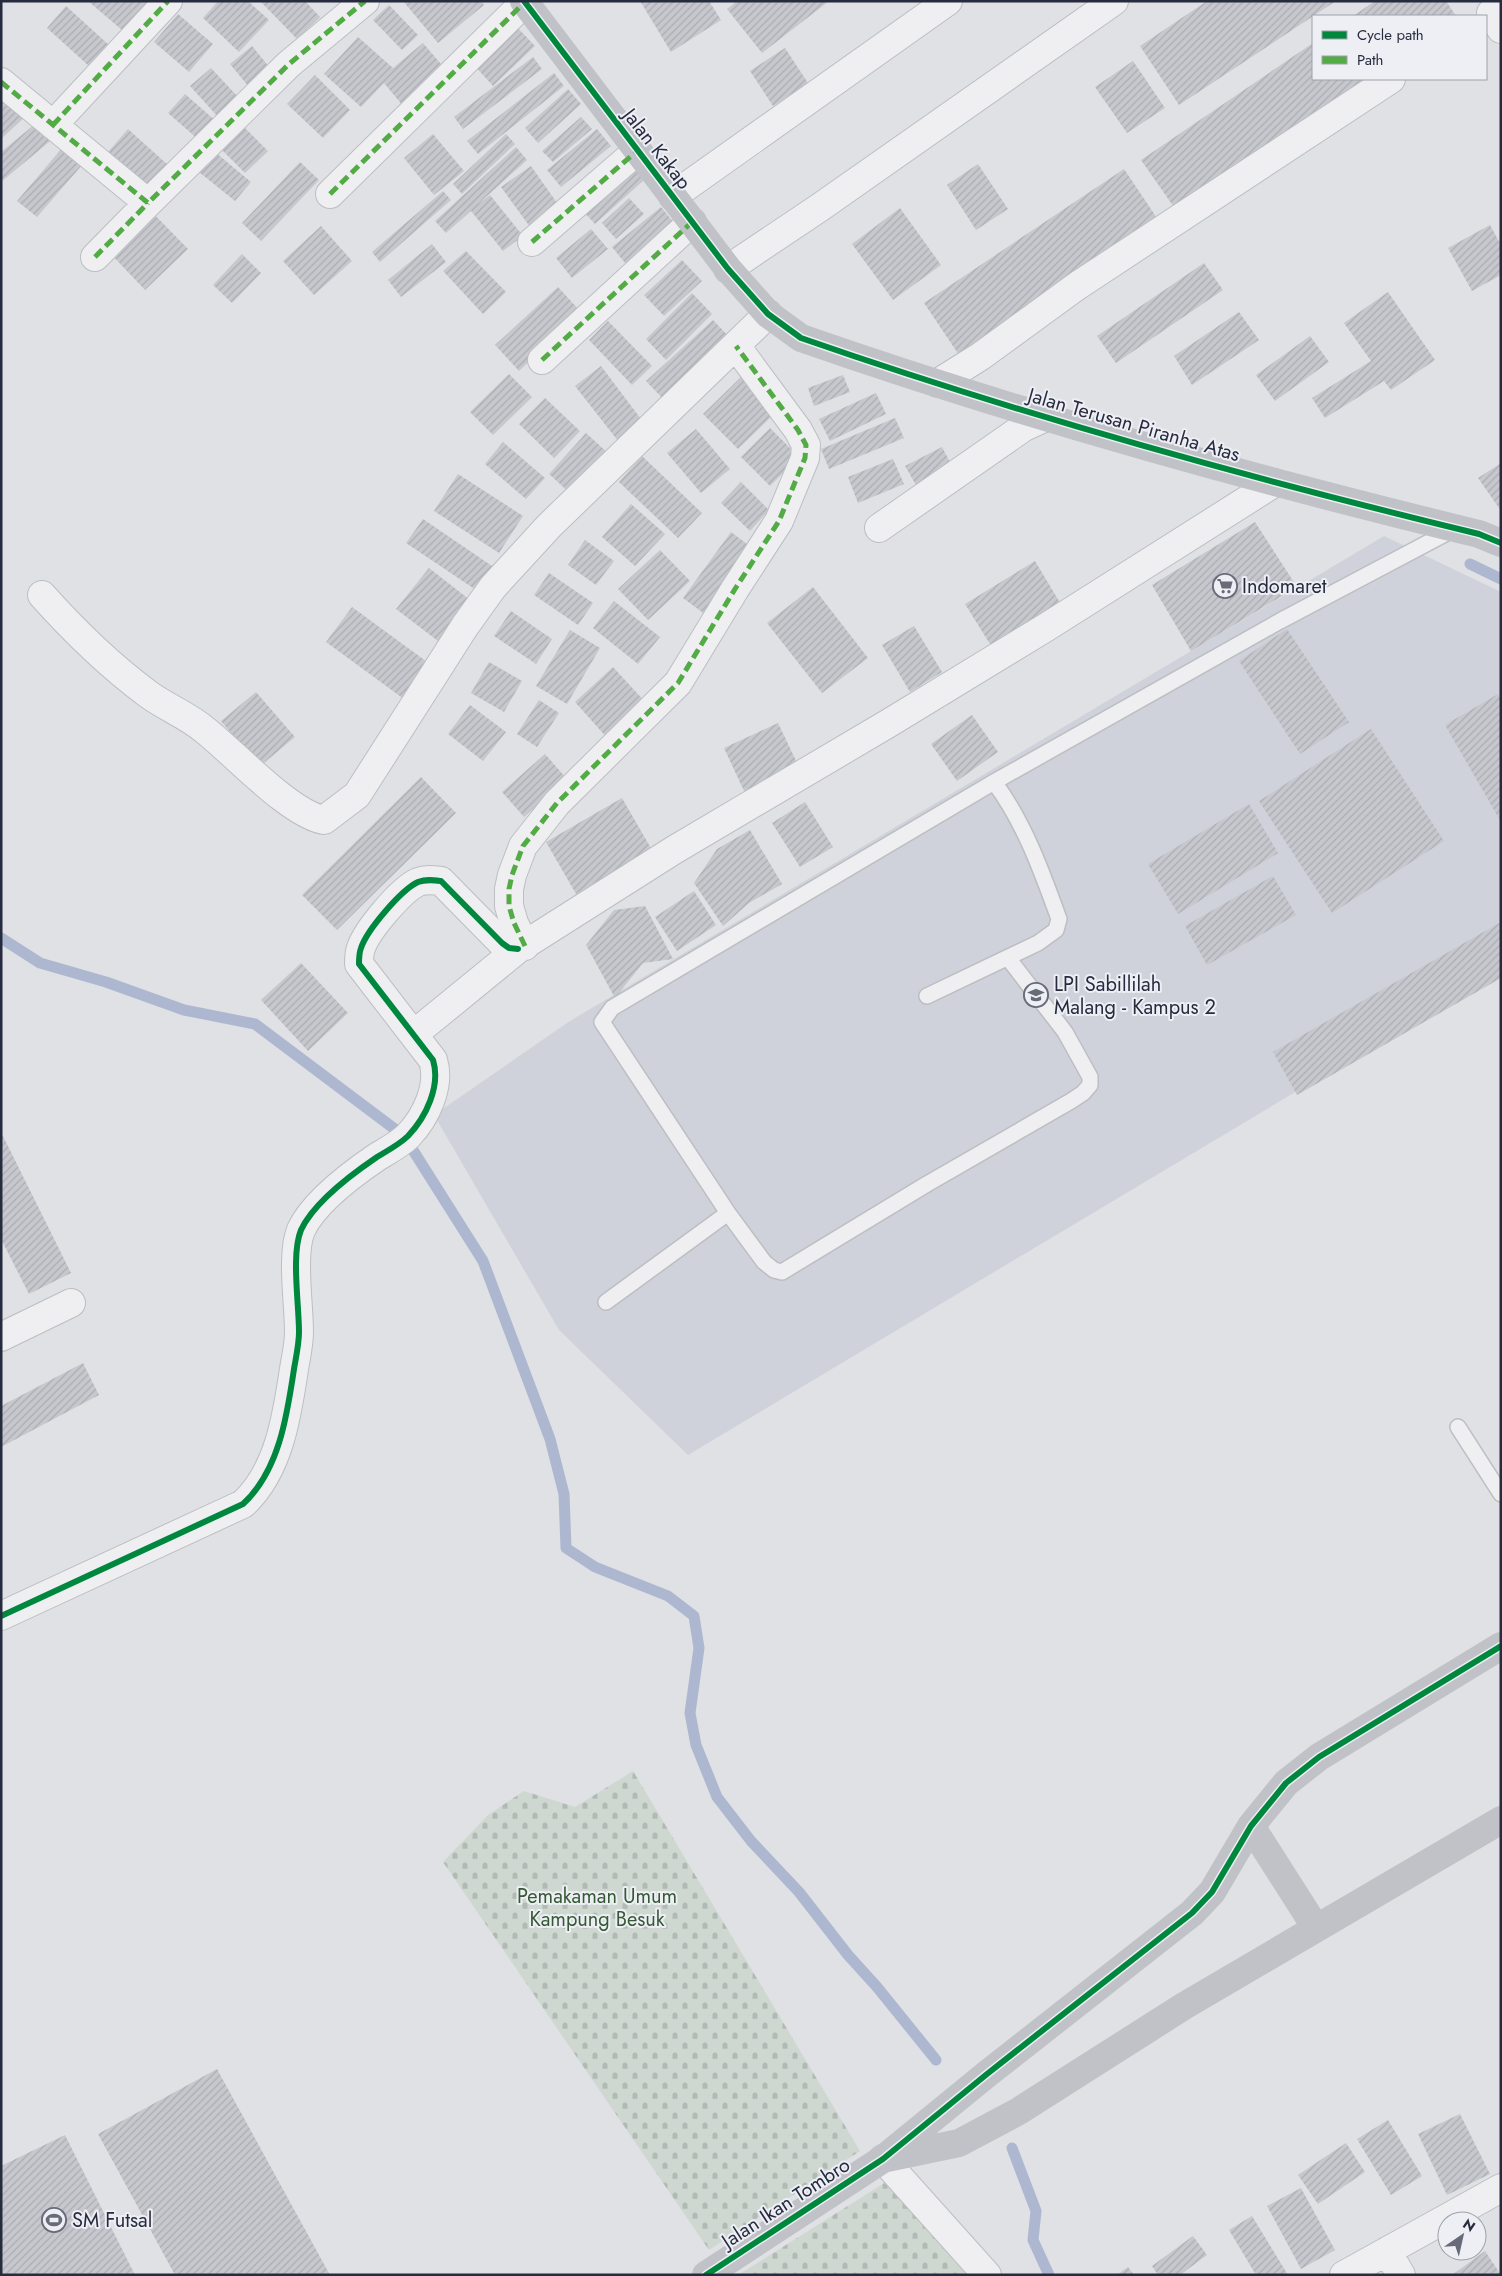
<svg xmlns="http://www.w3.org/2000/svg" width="1502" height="2276" viewBox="0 0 1502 2276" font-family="Jost,sans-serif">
<defs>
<pattern id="cemetery-stones" width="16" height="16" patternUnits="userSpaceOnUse" patternTransform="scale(1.25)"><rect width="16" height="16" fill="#ced8d0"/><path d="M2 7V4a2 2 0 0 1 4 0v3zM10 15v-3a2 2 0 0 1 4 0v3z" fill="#b1bab4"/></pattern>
<pattern id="building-hatch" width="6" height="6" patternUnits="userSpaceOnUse" patternTransform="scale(1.25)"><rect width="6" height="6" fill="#c7c8cd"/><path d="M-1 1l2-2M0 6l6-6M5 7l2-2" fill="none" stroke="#abacb1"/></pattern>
</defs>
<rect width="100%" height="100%" fill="#dfe1e5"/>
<path fill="#cfd2da" d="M1384,536L1501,592V969L688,1455L559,1330L434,1115L570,1021Z"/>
<path fill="url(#cemetery-stones)" d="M633,1771L860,2151L709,2250L443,1862L488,1815L524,1791L575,1807Z
M905,2170L989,2275H738Z"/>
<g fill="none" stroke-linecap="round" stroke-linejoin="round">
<path stroke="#adb8d0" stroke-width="11" d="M1470,564L1501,579
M1,938L40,963L106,982L184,1010L255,1024L404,1136L483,1261L550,1439L564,1494L566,1548L595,1567L668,1596L694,1616L699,1648L690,1713L696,1745L717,1797L751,1841L799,1892L848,1955L877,1987L936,2060
M1012,2148L1036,2211L1033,2240L1049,2275"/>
</g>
<path fill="url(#building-hatch)" d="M88,1H159L129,36Z
M218,1H248L269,20L239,52L203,18Z
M260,1H305L320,17L297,39Z
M403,1H481L484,5L438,43Z
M640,1H709L721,20L671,52Z
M737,1H829L762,53L727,9Z
M1207,1H1336L1179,105L1140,46Z
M1375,1H1446L1456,16H1353Z
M389,5L418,35L402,50L373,20Z
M66,6L109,45L90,67L47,28Z
M178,14L213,44L189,72L154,42Z
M514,24L535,46L493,86L472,63Z
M358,37L393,68L423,43L446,70L403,106L384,83L361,107L324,74Z
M1313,43V79H1376L1178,213L1141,160Z
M252,46L275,74L253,92L230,64Z
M785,48L808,83L773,106L750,71Z
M533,57L542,69L463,129L454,117Z
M1133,61L1165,108L1127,133L1095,87Z
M211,68L239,98L219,118L190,86Z
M554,73L564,86L478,154L467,141Z
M315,75L350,110L323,138L287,104Z
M568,89L581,104L538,143L525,128Z
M10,94L29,113L1,139V103Z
M185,94L217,122L200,141L168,113Z
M581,117L592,129L553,162L542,151Z
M40,120L55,137L1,182V152Z
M244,127L268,151L245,173L221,149Z
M128,129L168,165L147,187L108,152Z
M597,129L611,146L561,187L547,170Z
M433,134L464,171L434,195L404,158Z
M506,134L515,144L462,194L453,184Z
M63,147L83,164L37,217L17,201Z
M516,147L527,160L477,205L490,195L523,236L503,251L471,211L446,233L435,221Z
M215,152L251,182L235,201L199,172Z
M300,162L319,180L261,241L242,223Z
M630,164L644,180L595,224L580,208Z
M978,164L1008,209L976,230L947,185Z
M531,166L562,210L533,231L501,187Z
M1124,169L1163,227L963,361L924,303Z
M443,191L451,200L380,262L372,252Z
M629,198L644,214L616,239L602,223Z
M661,207L679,229L630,269L612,247Z
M900,208L941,265L893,300L852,244Z
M149,209L188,249L145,290L107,250Z
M1490,225L1501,245V275L1472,291L1448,248Z
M321,226L352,261L314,295L283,261Z
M591,229L608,249L572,278L556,258Z
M432,244L446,262L401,297L388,280Z
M466,251L506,292L483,314L443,271Z
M242,254L261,273L232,303L213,285Z
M682,260L702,281L664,316L644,295Z
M1204,263L1223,290L1116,363L1097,336Z
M558,287L581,312L519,371L495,345Z
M1388,292L1435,360L1391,390L1384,381L1325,418L1312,398L1371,361L1344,323Z
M692,293L712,314L666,360L646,339Z
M1239,312L1259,340L1192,385L1174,356Z
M713,320L733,341L667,403L646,381Z
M608,321L652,366L632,385L589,340Z
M1310,336L1329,362L1275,401L1256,375Z
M601,366L647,427L622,446L575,386Z
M509,374L532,397L493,435L470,412Z
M843,375L850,392L814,406L808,388Z
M741,377L775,413L738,449L703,414Z
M876,393L886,414L830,441L819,419Z
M545,398L580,431L554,458L519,424Z
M895,418L904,438L829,469L821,449Z
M770,428L799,457L770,486L741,457Z
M696,429L730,469L701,493L667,453Z
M586,433L609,454L572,495L549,474Z
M503,442L545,478L526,499L485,464Z
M942,447L952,466L916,485L905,466Z
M642,456L702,513L678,538L619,482Z
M893,459L904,484L858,503L848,477Z
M1501,463V511L1478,478Z
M458,474L523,516L499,553L434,511Z
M741,482L769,510L750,531L721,503Z
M631,504L665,534L635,566L602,537Z
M423,519L495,568L479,592L406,543Z
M1255,522L1297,587L1191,651L1152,585Z
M731,532L755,550L706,615L683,598Z
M585,540L614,561L596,585L568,565Z
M660,550L690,581L648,620L618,589Z
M1035,561L1062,606L993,649L965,604Z
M429,568L470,600L438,641L396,609Z
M549,573L593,603L578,625L534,595Z
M813,587L868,658L822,693L767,623Z
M614,601L660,637L638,664L593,628Z
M352,607L434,667L408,702L326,642Z
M511,611L552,639L536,664L494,636Z
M914,626L942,672L910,692L882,645Z
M1287,629L1349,722L1300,754L1239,661Z
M570,630L600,648L567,704L536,686Z
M489,662L522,681L504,712L471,693Z
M613,667L648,705L609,740L575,702Z
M256,692L295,737L259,767L221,721Z
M1498,694L1501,700V822L1445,725Z
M539,700L559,713L537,747L517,734Z
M470,705L506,732L483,761L448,734Z
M972,715L998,752L957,781L931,744Z
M778,723L799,767L745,793L724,748Z
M1371,729L1444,841L1332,913L1259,801Z
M545,754L567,779L524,817L502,792Z
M421,777L456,813L337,930L302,895Z
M622,798L652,850L576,894L546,842Z
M805,802L833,847L800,867L772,823Z
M1249,804L1278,853L1178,914L1148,864Z
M750,830L782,884L749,903L723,926L694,883L717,849Z
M1273,876L1296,915L1207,965L1185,926Z
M694,891L716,925L677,951L655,917Z
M645,906L673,959L643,963L615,998L586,945L614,910Z
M1501,922V978L1297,1095L1273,1052Z
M301,963L348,1013L308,1051L261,1000Z
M1,1132L71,1273L29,1294L1,1239Z
M83,1363L99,1395L1,1447V1406Z
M217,2069L330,2275H175L98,2134Z
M1460,2114L1490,2174L1447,2195L1418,2134Z
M1388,2120L1422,2176L1391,2195L1357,2139Z
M65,2135L135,2275H1V2166Z
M1346,2143L1365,2172L1318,2204L1298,2175Z
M1301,2188L1335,2250L1301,2269L1267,2206Z
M1252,2216L1288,2275H1256L1229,2230Z
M1193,2236L1207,2255L1180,2275H1158L1152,2266Z
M1485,2251L1501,2275H1452Z
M1128,2267L1134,2275H1117Z"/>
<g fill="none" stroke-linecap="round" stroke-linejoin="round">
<defs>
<path id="lane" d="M1008,958L1065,1032L1090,1077V1085L1083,1093L1071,1101L927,1184L782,1272L774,1270L764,1262L728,1213L602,1022L612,1008L994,782L1280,621L1454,529
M927,996L1038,943L1056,930L1059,919C1042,872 1024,822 994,782
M606,1302L728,1213
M1458,1427L1501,1494"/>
<path id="street" d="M1491,13L1501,29
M1,82L148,203L289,64L365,1
M53,125L168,1
M330,194L525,2
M673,196L948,1
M532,242L637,151
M95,257L148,203
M728,269L819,208L1114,1
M542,360L692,222
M938,383L981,356L1077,286L1391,79
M879,528L1024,427L1048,416
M42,595C75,632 109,665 148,694C167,708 189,716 206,731C235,754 290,814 324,820L357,795L465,626L493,587L549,526L768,314
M525,946L514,923L509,906V889L512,875L523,846L557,803L678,683L735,589L779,521L805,458L806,445L798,430L736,346
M414,1034L518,949L674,850L889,723L1045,628L1274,483
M1,1337L71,1303
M1,1616L243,1504C279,1471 287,1416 294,1369C296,1357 299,1344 299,1332C299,1304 291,1254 301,1230C314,1202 352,1174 377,1157C387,1151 400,1144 408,1136C426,1117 441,1086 433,1060L359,964C359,958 359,953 361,948C367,930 401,890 418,882C426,879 433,880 441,881L502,943L509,948L518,949
M883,2159L987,2275
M1387,2251L1401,2275
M1344,2275L1501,2188"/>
</defs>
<use href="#lane" stroke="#bcbec2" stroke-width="18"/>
<use href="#street" stroke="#bcbec2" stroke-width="30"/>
<use href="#lane" stroke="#efeff1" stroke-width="15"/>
<use href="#street" stroke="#efeff1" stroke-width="28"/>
<path stroke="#c0c2c7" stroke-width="28" d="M524,1L728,269L768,314L801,338C1022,415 1252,479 1479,534L1501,543
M1251,1826L1316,1928
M887,2158L959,2143L1019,2111L1184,2006L1501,1820
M706,2275L883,2159L987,2074L1192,1913L1212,1892L1251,1826L1286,1783L1319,1757L1501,1646"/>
<path stroke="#53ab46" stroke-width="5" stroke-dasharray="10 5" stroke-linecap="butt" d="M1,82L148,203L289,64L365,1
M53,125L168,1
M330,194L525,2
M532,242L637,151
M95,257L148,203
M542,360L692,222
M525,946L514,923L509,906V889L512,875L523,846L557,803L678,683L735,589L779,521L805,458L806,445L798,430L736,346"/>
<defs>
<path id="cycleway" d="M524,1L728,269L768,314L801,338C1022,415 1252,479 1479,534L1501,543
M1,1616L243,1504C279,1471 287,1416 294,1369C296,1357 299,1344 299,1332C299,1304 291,1254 301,1230C314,1202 352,1174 377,1157C387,1151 400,1144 408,1136C426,1117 441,1086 433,1060L359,964C359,958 359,953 361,948C367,930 401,890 418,882C426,879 433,880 441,881L502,943L509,948L518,949
M706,2275L883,2159L987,2074L1192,1913L1212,1892L1251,1826L1286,1783L1319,1757L1501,1646"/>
</defs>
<use href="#cycleway" stroke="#edeff5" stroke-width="9"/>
<use href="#cycleway" stroke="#00873e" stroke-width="6"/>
</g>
<defs>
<symbol id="supermarket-ring" viewBox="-11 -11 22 22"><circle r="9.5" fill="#edeff5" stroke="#676b78" stroke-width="1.5"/><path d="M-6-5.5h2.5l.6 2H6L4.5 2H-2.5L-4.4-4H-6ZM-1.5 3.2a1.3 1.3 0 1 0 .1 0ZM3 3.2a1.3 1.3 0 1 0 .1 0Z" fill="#676b78"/></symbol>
<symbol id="school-ring" viewBox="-11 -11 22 22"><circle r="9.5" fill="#edeff5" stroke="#676b78" stroke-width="1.5"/><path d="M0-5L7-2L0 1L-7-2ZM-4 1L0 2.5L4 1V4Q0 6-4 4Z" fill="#676b78"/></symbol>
<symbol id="stadium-ring" viewBox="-11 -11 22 22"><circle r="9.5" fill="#edeff5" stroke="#676b78" stroke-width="1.5"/><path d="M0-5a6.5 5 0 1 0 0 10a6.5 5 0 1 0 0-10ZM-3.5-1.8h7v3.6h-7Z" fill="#676b78"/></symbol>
</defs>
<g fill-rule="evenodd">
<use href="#supermarket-ring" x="1211" y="572" width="28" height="28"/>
<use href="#school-ring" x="1022" y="981" width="28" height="28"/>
<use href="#stadium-ring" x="40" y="2206" width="28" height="28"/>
</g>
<g text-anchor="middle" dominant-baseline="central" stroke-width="4" stroke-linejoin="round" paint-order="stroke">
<g font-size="20" fill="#272b3e" stroke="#edeff5">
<text transform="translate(657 149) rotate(52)">Jalan Kakap</text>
<text transform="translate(1134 425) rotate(16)">Jalan Terusan Piranha Atas</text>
<text transform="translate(786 2203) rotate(-33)">Jalan Ikan Tombro</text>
</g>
<g font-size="20" fill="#272b3e" stroke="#edeff5" text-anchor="start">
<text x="1242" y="586">Indomaret</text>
<text x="1054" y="984">LPI Sabillilah<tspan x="1054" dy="23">Malang - Kampus 2</tspan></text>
<text x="72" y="2220">SM Futsal</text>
</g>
<g font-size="20" fill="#355934" stroke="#edeff5">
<text x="597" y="1896">Pemakaman Umum<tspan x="597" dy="23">Kampung Besuk</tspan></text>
</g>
</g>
<rect width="1502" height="2276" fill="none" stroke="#272b3e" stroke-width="5"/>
<rect x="1312" y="15" width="175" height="65" fill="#edeff5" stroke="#9ea1ac"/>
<rect x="1322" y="31" width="25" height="8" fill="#00873e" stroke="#9ea1ac"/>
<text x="1357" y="40" font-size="15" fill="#272b3e">Cycle path</text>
<rect x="1322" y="56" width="25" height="8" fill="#53ab46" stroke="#9ea1ac"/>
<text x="1357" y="65" font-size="15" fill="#272b3e">Path</text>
<g transform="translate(1462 2236) rotate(34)"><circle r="24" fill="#edeff5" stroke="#9ea1ac"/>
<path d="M0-4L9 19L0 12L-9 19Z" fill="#676b78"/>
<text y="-8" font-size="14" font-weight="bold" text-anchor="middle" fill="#272b3e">N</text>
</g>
</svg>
